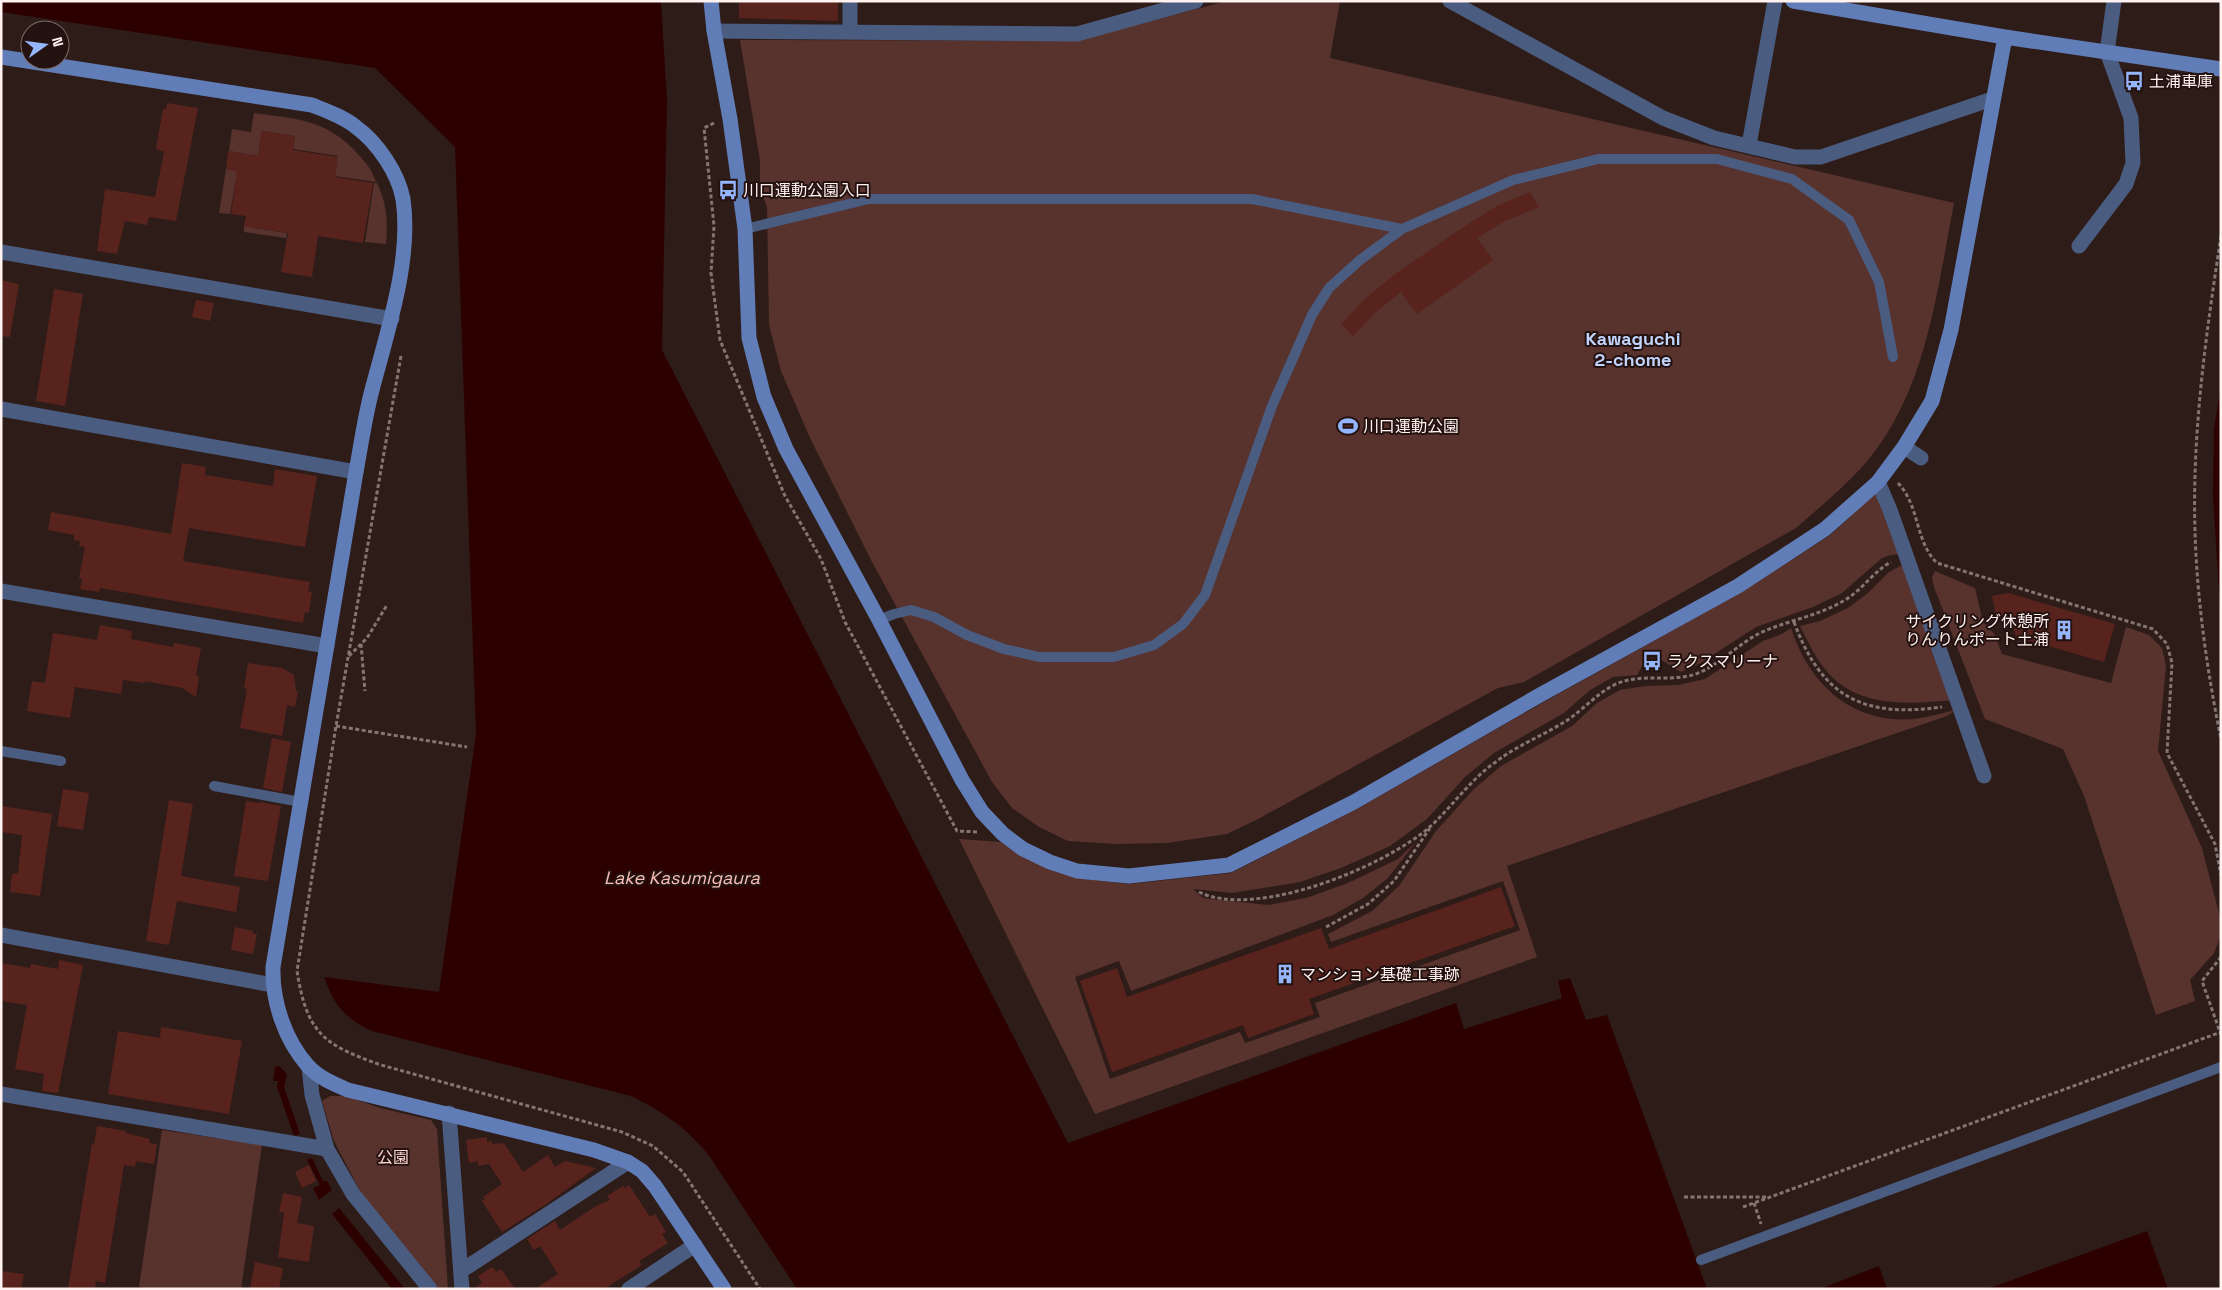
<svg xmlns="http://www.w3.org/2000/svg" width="2222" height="1290" viewBox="0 0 2222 1290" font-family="'Space Grotesk','Noto Sans JP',sans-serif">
<rect width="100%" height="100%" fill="#2e1c19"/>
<path fill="#58322d" d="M1227,1H1340L1330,58L1954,203C1937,290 1927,389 1868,460C1847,485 1821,506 1796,528L1524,682L1498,688L1258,819L1227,834L1167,843L1116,844L1068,841L1039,827L1012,808L992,782L872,562L810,438L781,371L769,325L767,207L760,188V161L740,40L1075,41Z
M254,113C296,119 326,119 357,153C366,163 372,169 376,182L335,176L338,156L293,149L295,136L262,131L258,156L229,151L232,129L251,132Z
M226,169L250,173L236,178L230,214L219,213Z
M374,183H377C387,204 388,222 386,244L365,242Z
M244,226L287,233L286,238L244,232Z
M1877,490L1901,554L1890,555L1882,558L1842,593L1813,607L1756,627L1699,664L1681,672L1650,653L1637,675L1613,677L1590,690L1564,713L1494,753L1465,777L1427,819L1390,846L1341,868L1300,882L1233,893L1193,889L1203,898L1268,905L1306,898L1348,883L1398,859L1416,842L1388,878L1363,898L1333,915L1131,991L1119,961L1075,977L1110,1079L1240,1032L1245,1043L1320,1017L1315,1003L1520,930L1503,881L1331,942L1328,934L1372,911L1399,886L1436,831L1474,789L1501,766L1572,726L1597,703L1620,690L1645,686L1678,685L1705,679L1763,641L1782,634L1791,628C1809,684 1851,724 1914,719C1928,717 1942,713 1956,710L1947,716L1507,866L1537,957L1095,1114L959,839L1001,842L1019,855L1076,878L1130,884L1231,873L1357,809L1544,702L1742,592L1829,536L1849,518Z
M1904,564L1953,700C1909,704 1856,709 1825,669C1815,657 1807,640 1800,626L1820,621L1848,608L1868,593L1889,572Z
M1935,571L1975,588L1983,622L1995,635L2002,654L2111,683L2126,627L2149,635L2162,648L2166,666L2158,751L2202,848L2221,921V935L2214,953L2190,980L2195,1001L2156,1015L2084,796L2063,749L1985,719L1934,587L1932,577Z
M330,1096H346L380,1108L431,1120L437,1129L448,1289H439L361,1193L334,1141L322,1101Z
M162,1130L262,1145L241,1289H151L139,1287Z"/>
<path fill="#2d0000" d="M1,1H661L667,101L662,350L1068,1143L1456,1003L1464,1029L1562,998L1558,981L1570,978L1586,1020L1607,1015L1707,1289H797L710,1157C686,1127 665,1113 631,1096L372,1031C344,1018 334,1005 324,977L439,992L476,734L455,147L375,68L1,12Z
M2221,384V623L2213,496L2214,429Z
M279,1066L287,1074L284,1087L300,1134L294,1136L277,1087L278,1081H273L275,1067Z
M312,1158L323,1181H327L332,1190L319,1200L313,1188L320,1185L307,1160Z
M339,1208L405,1289H392L332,1214Z
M2147,1231L2168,1289H1987Z
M1879,1266L1887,1289H1820Z"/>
<path fill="#59231d" d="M739,1H838V21L739,18Z
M167,103L198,108L176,221L149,217L147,225L125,221L117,254L97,251L105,189L155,197L164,152L156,149L163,109H166Z
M262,131L295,136L293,150L338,157L335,177L373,183L363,243L318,236L312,277L281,272L288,233L244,226L246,216L231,214L237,171L226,169L228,151L258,156Z
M1530,192L1539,207L1505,221L1477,238L1493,260L1417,314L1401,292L1376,312L1353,336L1341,324L1365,299L1391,277L1468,224L1497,206Z
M1,280L19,284L10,337L1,336Z
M54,289L83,294L65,406L36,401Z
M196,300L214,303L210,321L192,317Z
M182,463L206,467L205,475L273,486L275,469L317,476L305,547L189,528L183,561L310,582L308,591L312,592L309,613L305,612L303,623L100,588L99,592L80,589L82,579L79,578L85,547L79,546L80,541L74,540V535L48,530L51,512L171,534Z
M2008,593L2115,624L2104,662L2016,637L2010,615L1997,622L1992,596Z
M100,625L132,631L131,639L173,647L174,643L201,648L196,675L199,676L196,697L182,688L145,681L144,683L123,680L121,694L75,687L70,718L27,711L32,681L45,683L53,633L97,640Z
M248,663L282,668L294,675L296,691H298L295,707L287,705L282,736L240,728L247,689L244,688Z
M272,738L291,742L282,792L263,788Z
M63,789L89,793L83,830L57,826Z
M169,800L193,804L181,876L240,887L236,912L177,901L169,945L146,941Z
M246,801L260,803V802L281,806L268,881L234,876Z
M1,806L52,814L40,896L10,892L12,874L18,873L22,835L1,832Z
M1501,887L1515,926L1309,999L1314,1014L1248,1038L1243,1025L1112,1072L1080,981L1117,968L1127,997L1321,928L1329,949Z
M235,927L253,931V934H257L253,954L231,950Z
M59,960L83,965L58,1093L42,1091L44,1074L15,1069L27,1005L1,1001V963L30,968L31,964L58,969Z
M161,1027L242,1041L229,1114L108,1094L118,1031L160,1038Z
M97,1126L126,1131V1133L150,1139L149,1143L157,1144L154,1164L136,1161L135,1167L124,1165L105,1283L96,1281L95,1289H68L92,1144H94Z
M487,1137V1142L492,1141V1144L504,1143L523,1172L548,1155L555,1167L565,1161L596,1168L545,1205L502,1232L482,1201L485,1199L483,1197L502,1184L489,1164L478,1166V1161L469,1163L466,1140Z
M309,1165L316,1181L302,1188L295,1172Z
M629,1185L650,1217L655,1214L666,1232L662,1234L668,1243L639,1261L642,1265L604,1289H535L558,1274L540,1246L534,1250L527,1239L555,1221L560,1230L596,1206L610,1200L607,1196L623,1186L625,1188Z
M283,1193L302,1197L297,1223L314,1226L309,1262L278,1257L284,1213L279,1212Z
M255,1262L283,1268L279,1289H250Z
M492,1267L497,1272L501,1269L515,1289H473L482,1283L478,1276Z
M1,1271L24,1274L21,1289H1Z"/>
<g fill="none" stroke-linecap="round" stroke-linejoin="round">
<path stroke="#857572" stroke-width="3" stroke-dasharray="4 2.5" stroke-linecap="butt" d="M714,123L704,128L714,226L711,273L720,340L785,496L821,559L845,622L957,831L979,832
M2221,236C2206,334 2192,432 2195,531C2197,600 2207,671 2221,739
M401,356L336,726L297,971C307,1034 324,1045 381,1065L622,1132L653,1146L683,1172L760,1289
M1898,483C1920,506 1915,542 1937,563L2153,629L2167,644L2172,663L2167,753L2215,844L2221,875
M1794,622C1822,698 1864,718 1942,707
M361,644L365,691
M349,656L367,638L387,605
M336,726L467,747
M1199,892C1256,920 1387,866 1432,825C1454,804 1471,779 1497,761C1518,745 1544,735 1566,721C1583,710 1595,695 1614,685C1641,671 1676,685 1703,671C1723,661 1740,643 1760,633C1788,620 1819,616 1845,600C1862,590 1874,571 1891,562
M1326,927L1368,904L1394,881L1430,828
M2221,957L2202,981L2221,1035
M1684,1197H1768
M1754,1203L1761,1224
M1743,1207L2221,1032"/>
<path stroke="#4b5c81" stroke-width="10" d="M745,229L869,199H1252L1402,229L1513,180L1598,159H1717L1792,179L1849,220L1879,282L1893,357
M879,620L894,614L911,610L934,617L967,635L1004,649L1039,657H1114L1154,645L1183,624L1205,595L1272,406L1312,315L1329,288L1360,260L1402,229
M1,751L61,761
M214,786L301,802
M1701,1260L2221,1067"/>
<path stroke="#4b5c81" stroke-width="15" d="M1450,1L1663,118L1714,138L1795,157H1821L1992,99
M714,31L1077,34L1196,1
M850,32V1
M1749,145L1775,1
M2079,246L2126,184L2133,163L2131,118L2107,52L2114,1
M1,252L392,319
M1,409L356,472
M1904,447L1921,458
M1878,482L1890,510L1984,776
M1,591L327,646
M1,935L273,985
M309,1067L312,1095L327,1149L353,1194L430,1289
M1,1094L327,1149
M449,1113L462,1289
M461,1271L628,1162
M629,1289L695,1245"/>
<path stroke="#617db8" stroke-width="15" d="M711,1L714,31L730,119L745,229L749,338L764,397L786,449L879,620L962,780L982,812L1003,834L1023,849L1050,862L1077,871L1129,876L1229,865L1354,802L1540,695L1738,586L1825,529L1878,482L1904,447L1932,401L1951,330L2005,37
M1793,1L2005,37L2221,69
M1,57L312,105C327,111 344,117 356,127C378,143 398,173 403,199C412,260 387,332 372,390C365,416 361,445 356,472L273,967C272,1002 285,1040 308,1066C319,1078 334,1084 348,1090L594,1150L628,1162L642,1171L655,1186L724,1289"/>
</g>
<defs>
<symbol id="bus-bare" viewBox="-9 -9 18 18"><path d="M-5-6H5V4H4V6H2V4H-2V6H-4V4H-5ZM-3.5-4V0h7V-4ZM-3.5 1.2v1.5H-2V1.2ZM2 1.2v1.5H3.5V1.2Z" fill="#95b6fd" stroke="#241210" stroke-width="2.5" paint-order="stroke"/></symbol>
<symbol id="stadium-bare" viewBox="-9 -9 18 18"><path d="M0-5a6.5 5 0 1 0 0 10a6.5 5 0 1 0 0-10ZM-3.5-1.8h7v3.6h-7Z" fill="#95b6fd" stroke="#241210" stroke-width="2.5" paint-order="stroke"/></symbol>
<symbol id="building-bare" viewBox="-9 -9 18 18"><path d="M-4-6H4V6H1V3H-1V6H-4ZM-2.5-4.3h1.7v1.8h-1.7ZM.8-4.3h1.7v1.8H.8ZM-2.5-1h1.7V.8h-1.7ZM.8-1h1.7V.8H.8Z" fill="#95b6fd" stroke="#241210" stroke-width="2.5" paint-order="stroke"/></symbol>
</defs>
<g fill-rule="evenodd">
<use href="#bus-bare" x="2120" y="67" width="28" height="28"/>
<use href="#bus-bare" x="714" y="176" width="28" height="28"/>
<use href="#stadium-bare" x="1334" y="412" width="28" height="28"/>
<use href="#building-bare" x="2050" y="616" width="28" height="28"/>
<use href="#bus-bare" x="1638" y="647" width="28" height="28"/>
<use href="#building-bare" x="1271" y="960" width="28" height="28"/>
</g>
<g text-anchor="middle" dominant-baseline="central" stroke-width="4" stroke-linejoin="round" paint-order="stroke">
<g font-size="16" fill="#fff2ef" stroke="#241210" text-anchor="start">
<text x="2149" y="81">土浦車庫</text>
<text x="743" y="190">川口運動公園入口</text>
<text x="1363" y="426">川口運動公園</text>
<text x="2049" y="621" text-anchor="end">サイクリング休憩所<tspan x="2049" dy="18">りんりんポート土浦</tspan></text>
<text x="1667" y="661">ラクスマリーナ</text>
<text x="1300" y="974">マンション基礎工事跡</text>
</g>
<g font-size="16" fill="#fed7d1" stroke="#241210">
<text x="393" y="1157">公園</text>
</g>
<g font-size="18" font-weight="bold" fill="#c0d4fc" stroke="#241210">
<text x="1633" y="338">Kawaguchi<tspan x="1633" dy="21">2-chome</tspan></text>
</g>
<g font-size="18" font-style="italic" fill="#f7beb5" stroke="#241210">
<text x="682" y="877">Lake Kasumigaura</text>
</g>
</g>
<rect width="2222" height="1290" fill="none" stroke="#fff2ef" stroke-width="5"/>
<g transform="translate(45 45) rotate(76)"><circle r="24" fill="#241210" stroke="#7c6c69"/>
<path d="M0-4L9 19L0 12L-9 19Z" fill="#95b6fd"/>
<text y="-8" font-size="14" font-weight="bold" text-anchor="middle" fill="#fff2ef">N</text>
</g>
</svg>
